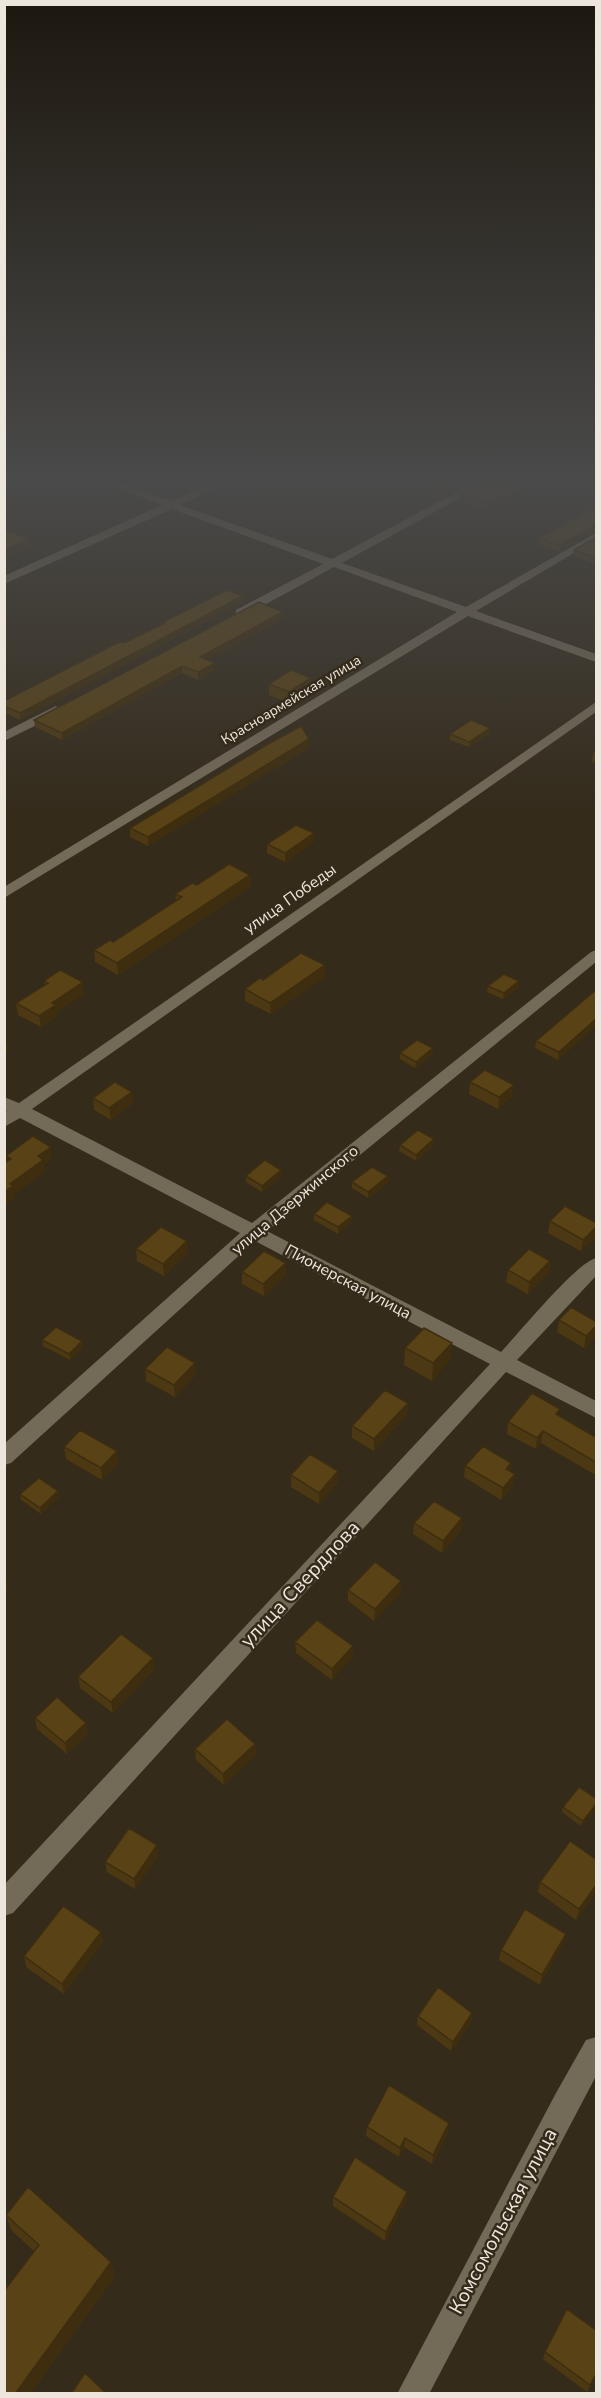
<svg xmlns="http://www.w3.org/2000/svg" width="601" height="2398" viewBox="0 0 601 2398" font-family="'Nunito Sans',sans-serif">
<rect width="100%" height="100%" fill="#342b1b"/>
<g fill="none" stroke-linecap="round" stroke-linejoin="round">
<path fill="#746a58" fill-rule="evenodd" d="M89,477H104L171,501L223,477H237L180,505L332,559L485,477H498L342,563L466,607L596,533V540L476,611L596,654V662L468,616L4,898V887L457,612L334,567L244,616H236V610L323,564L172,509L4,584V576L162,505Z
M596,702V712L32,1109L252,1223L591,952L596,950V962L267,1231L501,1352C519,1333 576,1263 596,1258V1276L517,1360L596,1401V1418L506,1372L13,1913L4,1916V1885L490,1364L255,1241L11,1463L4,1465V1444L240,1233L20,1118L4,1127V1112L7,1111L4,1109V1097L19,1103Z
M56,706L62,710L61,713L4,741V732Z
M596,2037V2076L429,2394H397L556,2093L586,2040Z"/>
</g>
<path fill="#4c3913" d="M480,477L445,496L423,488V483Z
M551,477L508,501L503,499L486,509L460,500V495Z
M597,506V532L596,531L559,552L537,544L538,538Z
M597,537V564L573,556L574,550Z
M243,602L20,720L4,712V701L163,624V622Z
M283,619L207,660L215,670L198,680L182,673L62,740L35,727L34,720Z
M311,678V689L289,703L269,695V684Z
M490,733L469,747L450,740V734Z
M309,748L148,846L130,837V828Z
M597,751V763L592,762L593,753Z
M314,833V842L285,862L267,853V844Z
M250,875L251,886L118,975L95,962L94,950L113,942L176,901L175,894L197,885Z
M325,977L271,1014L245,1001V989L263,980Z
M44,981L84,994L56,1012L57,1016L41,1027L18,1015L16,1003L45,985Z
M488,986L519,987L503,999L487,992Z
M597,989V1024L558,1060L535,1048L536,1041Z
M433,1048L432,1054L415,1068L400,1059V1053Z
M470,1082L512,1096L498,1109L469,1094Z
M132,1092L133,1103L111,1120L94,1110L93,1098Z
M400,1145H434L416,1161L399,1151Z
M246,1176H281L262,1192L246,1182Z
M597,1180V1194L594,1193Z
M352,1182L388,1183L368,1198L352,1188Z
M314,1214L352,1216L351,1222L338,1234L314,1220Z
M550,1221L597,1223V1236L581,1251L548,1233Z
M136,1249L188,1253L164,1276L137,1261Z
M550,1261L549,1273L528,1294L506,1282L508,1270Z
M286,1263V1274L264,1296L242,1284V1272Z
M559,1320L597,1322V1335L584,1348L557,1332Z
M42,1340L83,1347L70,1360L43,1346Z
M452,1343L450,1360L432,1381L404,1365L405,1348Z
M145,1369L196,1375L175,1397L146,1381Z
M408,1403L407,1415L374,1451L352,1438V1426Z
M559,1416L597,1438V1476L541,1443L536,1449L507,1434L508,1422Z
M64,1447L118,1463L102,1480L66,1459Z
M511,1463L510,1471L513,1486L501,1500L464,1477L465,1466Z
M291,1475L338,1483L319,1504L291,1487Z
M20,1494L59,1497L41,1514L21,1500Z
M462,1518L461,1530L442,1553L413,1534L414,1523Z
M401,1581V1593L374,1621L348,1601V1590Z
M295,1642L353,1646V1657L332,1680L296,1653Z
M155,1669L113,1713L80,1688L78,1677Z
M35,1718L88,1734L67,1754L37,1729Z
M255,1744L256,1755L224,1785L196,1760L195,1749Z
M597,1799L581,1826L562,1812L563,1807Z
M158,1856L135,1889L107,1872L105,1862Z
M597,1860V1891L576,1920L538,1892L540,1882Z
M101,1932L103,1942L64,1994L26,1967L24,1956Z
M566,1934L563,1944L540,1985L499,1960L501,1950Z
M472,2013L471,2023L451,2051L417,2025L418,2016Z
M367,2127L448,2132L432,2164L404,2147L399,2157L366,2136Z
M407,2192L406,2200L385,2241L333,2206V2197Z
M6,2215L111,2262L115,2276L30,2394H4L34,2251L11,2230Z
M545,2352L597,2373L587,2392L543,2359Z"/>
<path fill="#3e2e0f" d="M470,477H480L445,496V490Z
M542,477H551L508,501L509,496Z
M503,494V499L486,509V503Z
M597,525L596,531L559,552V545Z
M30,539L31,547L4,559V550Z
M243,596V602L20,720V713Z
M283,612V619L200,664V657Z
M215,663V670L198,680V672Z
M182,666V673L62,740V733Z
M311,678V689L289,703V692Z
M490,728V733L469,747V742Z
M309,739V748L148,846V837Z
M314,833V842L285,862V853Z
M250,875L251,886L118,975L117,963Z
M325,965V977L271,1014L270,1003Z
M519,981V987L503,999L504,993Z
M83,982L84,994L56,1012L57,1016L41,1027L39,1016L52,1003Z
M597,1018V1024L558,1060L559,1052Z
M8,1044L9,1050L4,1053V1047Z
M433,1048L432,1054L415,1068L416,1062Z
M514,1085L512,1096L498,1109L499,1097Z
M132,1092L133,1103L111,1120L109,1108Z
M434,1139V1145L416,1161V1155Z
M51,1147L52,1159L44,1165L45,1172L15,1194V1198L4,1206V1192L10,1184L38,1156Z
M281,1170V1176L262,1192V1186Z
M388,1176V1183L368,1198V1192Z
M352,1216L351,1222L338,1234V1227Z
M597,1226V1236L581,1251L583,1240Z
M187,1241L188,1253L164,1276L163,1264Z
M550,1261L549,1273L528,1294L529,1282Z
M286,1263V1274L264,1296L263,1284Z
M597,1325V1335L584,1348L586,1336Z
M82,1341L83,1347L70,1360L69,1354Z
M452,1343L450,1360L432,1381L433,1363Z
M195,1363L196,1375L175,1397L174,1385Z
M408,1403L407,1415L374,1451V1439Z
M543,1431L541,1443L536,1449L537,1438Z
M117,1451L118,1463L102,1480L101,1468Z
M511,1463L510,1475L506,1469Z
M338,1471V1483L319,1504V1493Z
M515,1474L513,1486L501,1500L503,1488Z
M58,1491L59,1497L41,1514L40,1508Z
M462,1518L461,1530L442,1553L443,1541Z
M401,1581V1593L374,1621L375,1609Z
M7,1582L8,1588L4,1592V1585Z
M353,1646V1657L332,1680V1669Z
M153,1658L155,1669L113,1713L111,1702Z
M86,1723L88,1734L67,1754L65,1743Z
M255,1744L256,1755L224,1785L223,1774Z
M597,1803V1807L581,1826L583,1821Z
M157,1845L158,1856L135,1889L134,1879Z
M597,1884V1891L576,1920L579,1909Z
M101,1932L103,1942L64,1994L62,1984Z
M566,1934L563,1944L540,1985L542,1975Z
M472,2013L471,2023L451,2051L453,2042Z
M449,2123L448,2132L432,2164L433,2155Z
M405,2138L404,2147L399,2157L400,2148Z
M407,2192L406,2200L385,2241L386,2232Z
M111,2262L115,2276L30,2394H15Z"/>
<path fill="#584216" stroke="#3e2e0f" stroke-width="1.5" d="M434,477H470L445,490L423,483Z
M493,477H542L509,496L503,494L486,503L460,495Z
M597,506V525L559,545L538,538Z
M9,531L30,539L4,550V533Z
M597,537V558L574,550Z
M227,590L243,596L20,713L4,706V701L119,642L124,643L165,623L163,622Z
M259,602L283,612L200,657L215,663L198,672L182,666L62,733L34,720Z
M291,670L311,678L289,692L269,684Z
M471,720L490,728L469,742L450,734Z
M301,726L309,739L148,837L130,828L268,744Z
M296,825L314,833L285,853L267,844Z
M229,864L250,875L117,963L94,950L110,940L113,942L182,897L175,894L192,883L197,885Z
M301,953L325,965L270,1003L245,989L260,978L263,980Z
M60,970L83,982L52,1003L56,1005L39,1016L16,1003L48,983L44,981Z
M504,974L519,981L504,993L488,986Z
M597,989V1018L559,1052L536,1041Z
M417,1040L433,1048L416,1062L400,1053Z
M485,1070L514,1085L499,1097L470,1082Z
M115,1082L132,1092L109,1108L93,1098Z
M418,1130L434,1139L416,1155L400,1145Z
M33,1136L51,1147L38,1156L43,1160L10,1184L13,1186L4,1192V1163L11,1159L6,1156Z
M265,1160L281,1170L262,1186L246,1176Z
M372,1167L388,1176L368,1192L352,1182Z
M327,1202L352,1216L338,1227L314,1214Z
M565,1206L597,1223V1226L583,1240L550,1221Z
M161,1227L187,1241L163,1264L136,1249Z
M529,1249L550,1261L529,1282L508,1270Z
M264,1251L286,1263L263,1284L242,1272Z
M571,1307L597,1322V1325L586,1336L559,1320Z
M56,1327L82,1341L69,1354L42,1340Z
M424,1328L452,1343L433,1363L405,1348Z
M167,1347L195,1363L174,1385L145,1369Z
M385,1390L408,1403L374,1439L352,1426Z
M532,1393L560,1409L556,1414L597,1438V1463L543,1431L537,1438L508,1422Z
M80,1430L117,1451L101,1468L64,1447Z
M483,1446L511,1463L506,1469L515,1474L503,1488L465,1466Z
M310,1454L338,1471L319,1493L291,1475Z
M39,1478L58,1491L40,1508L20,1494Z
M434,1501L462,1518L443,1541L414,1523Z
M375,1562L401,1581L375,1609L348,1590Z
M317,1620L353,1646L332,1669L295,1642Z
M121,1634L153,1658L111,1702L78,1677Z
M57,1697L86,1723L65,1743L35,1718Z
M227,1719L255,1744L223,1774L195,1749Z
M579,1787L597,1799V1803L583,1821L563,1807Z
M129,1828L157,1845L134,1879L105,1862Z
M570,1841L597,1860V1884L579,1909L540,1882Z
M63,1906L101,1932L62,1984L24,1956Z
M525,1909L566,1934L542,1975L501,1950Z
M438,1987L472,2013L453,2042L418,2016Z
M389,2085L449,2123L433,2155L405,2138L400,2148L367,2127Z
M355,2157L407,2192L386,2232L333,2197Z
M28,2187L111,2262L15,2394H4V2291L39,2245L6,2215Z
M567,2309L597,2331V2372L590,2385L545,2352Z
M85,2373L107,2394H71Z"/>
<linearGradient id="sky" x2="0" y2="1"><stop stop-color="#1d180f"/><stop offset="0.59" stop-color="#4a4a4a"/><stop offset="1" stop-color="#4a4a4a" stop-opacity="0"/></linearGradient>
<rect width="601" height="813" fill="url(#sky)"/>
<g text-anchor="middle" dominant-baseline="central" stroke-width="5" stroke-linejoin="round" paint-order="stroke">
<g font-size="14" fill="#ece6dc" stroke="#342b1b">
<text transform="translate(291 700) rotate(-31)">Красноармейская улица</text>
</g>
<g font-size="16" fill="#ece6dc" stroke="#342b1b">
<text transform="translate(290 899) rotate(-35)">улица Победы</text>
<text transform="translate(295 1200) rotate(-40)">улица Дзержинского</text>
<text transform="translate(348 1282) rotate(28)">Пионерская улица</text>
</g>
<g font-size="20" fill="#ece6dc" stroke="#342b1b">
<text transform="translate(300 1584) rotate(-47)">улица Свердлова</text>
<text transform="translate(503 2221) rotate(-62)">Комсомольская улица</text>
</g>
</g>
<rect width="601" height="2398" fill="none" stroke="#ece6dc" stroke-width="12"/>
</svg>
